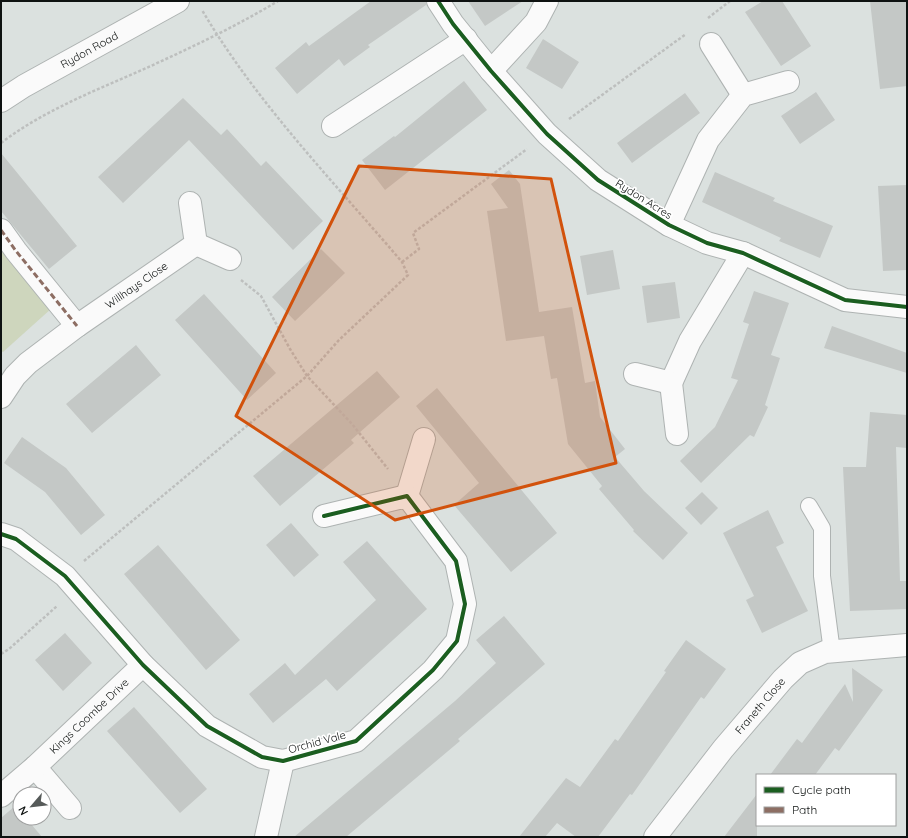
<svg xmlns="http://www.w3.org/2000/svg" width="908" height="838" viewBox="0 0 908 838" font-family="Quicksand,sans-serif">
<rect width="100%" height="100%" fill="#dbe1df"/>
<path fill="#ced6bd" d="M1,245L52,308L3,352L1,351Z"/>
<path fill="#c4c8c6" d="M371,1H426V5L368,45L370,47L344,66L339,59L297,94L275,68L306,42L309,46Z
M468,1H523L485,26Z
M763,1H782L811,46L781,66L745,12Z
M870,1H907V86L880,89Z
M543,39L579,62L562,89L526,68Z
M464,81L487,110L385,190L362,160L394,136L395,137Z
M816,92L835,120L800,144L781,116Z
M685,93L700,113L632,163L617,143Z
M183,98L221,135L227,129L261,166L266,161L323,221L293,250L189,140L123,203L98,177Z
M1,153L77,246L49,269L1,211Z
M509,170L520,184L539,312L572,307L585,383L595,381L600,417L625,449L615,457L644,491L688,533L663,560L633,531L634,530L599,489L602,486L568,444L557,378L551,379L544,336L506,341L487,211L508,208L491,184Z
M715,172L775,198L773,201L833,226L820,258L779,241L781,238L702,202Z
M907,185V270L883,271L878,186Z
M321,249L345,273L295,321L272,297Z
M613,250L620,289L587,295L580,256Z
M675,282L680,318L647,323L642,286Z
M754,291L789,303L771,355L780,358L765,405L768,407L754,437L750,435L701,483L680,461L715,427L738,380L731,378L749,324L743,322Z
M204,294L276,373L247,400L175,320Z
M832,326L907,353V373L824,348Z
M136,345L161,375L92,433L66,404Z
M377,371L400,397L351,440L354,443L280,506L253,476Z
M437,388L557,533L511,572L454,505L479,483L416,406Z
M870,412L907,415V448L896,447L900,581H907V609L850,611L843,467H866Z
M22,437L66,468L105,515L81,535L45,492L4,463Z
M702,492L718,508L701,525L685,508Z
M768,510L784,543L776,547L808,611L762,633L746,600L754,596L723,533Z
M291,523L319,555L294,577L266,545Z
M367,541L427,609L337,691L326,679L273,723L249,694L285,663L295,675L376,600L343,562Z
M158,545L240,640L206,670L124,574Z
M504,616L545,664L458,739L460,741L346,837H294L455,701L496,663L476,640Z
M65,633L92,663L63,691L35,660Z
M686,640L726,669L704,699L701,697L632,795L630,794L598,837H576L557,823L545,837H519L566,778L580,787L615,739L618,741L666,672L664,671Z
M852,668L883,690L839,751L835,748L815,775H770L797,739L802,743L845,684L853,702Z
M134,707L207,789L180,813L107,731Z
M757,794V837H724Z
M15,806L20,812V818H26L42,837H1V818Z"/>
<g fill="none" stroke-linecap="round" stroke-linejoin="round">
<defs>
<path id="service" d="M809,506L822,528V576L832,652"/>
<path id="pedestrian" d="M1,230L16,251L77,326"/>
<g id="minor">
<path d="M438,1L453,24L491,71L547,134L598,180L669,225L707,243L743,253L845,300L907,307"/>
<path d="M711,44L743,95"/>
<path d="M491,71L536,22L547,1"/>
<path id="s1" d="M1,101L24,86L178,1"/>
<path d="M333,126L466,39"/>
<path d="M669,225L708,140L743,95L788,82"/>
<path d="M196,244L230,259"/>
<path d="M635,374L671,383L690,341L743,253"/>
<path d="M671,383L677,434"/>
<path id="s2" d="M1,397L15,376L28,363L77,326L196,244L190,203"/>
<path d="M407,496L424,439"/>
<path d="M1,534L16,539L65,576L143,665L207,726L262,757L283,761L356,741L433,670L457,641L465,604L456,561L407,496L324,516"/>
<path d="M35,767L70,808"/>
<path id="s3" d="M1,796L35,767L143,665"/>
<path d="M266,837L283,761"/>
<path id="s4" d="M655,837L723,749L783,679L800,663L825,652L907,645"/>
</g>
</defs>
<use href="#service" stroke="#aeb3b2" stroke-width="18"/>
<use href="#pedestrian" stroke="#aeb3b2" stroke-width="24"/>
<use href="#minor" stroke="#aeb3b2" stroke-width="24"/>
<path stroke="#bdbfbe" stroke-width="2.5" stroke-dasharray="3 2" stroke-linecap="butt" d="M708,18L730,1
M569,119L686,34
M1,143C43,111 94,91 142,70C188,49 235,27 278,1
M402,262L419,249L413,233L527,149
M241,280L261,296L290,349L307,376L352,424L388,469
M84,561L307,376L339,340L408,275L402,262C333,181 256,102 202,10
M1,654L9,649L57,606"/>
<use href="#service" stroke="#fafafa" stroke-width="16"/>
<use href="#pedestrian" stroke="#fafafa" stroke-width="22"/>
<use href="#minor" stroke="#fafafa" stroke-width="22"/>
<path stroke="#8d6e63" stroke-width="3" stroke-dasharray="6 3" stroke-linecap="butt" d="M1,230L16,251L77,326"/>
<defs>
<path id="cycleway" d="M438,1L453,24L491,71L547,134L598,180L669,225L707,243L743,253L845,300L907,307
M1,534L16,539L65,576L143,665L207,726L262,757L283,761L356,741L433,670L457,641L465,604L456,561L407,496L324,516"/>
</defs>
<use href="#cycleway" stroke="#fff" stroke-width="6"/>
<use href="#cycleway" stroke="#1b5e20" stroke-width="4"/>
</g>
<path fill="#d2520c" fill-opacity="0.2" stroke="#d2520c" stroke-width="3" stroke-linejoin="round" d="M359,166L551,179L616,463L395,520L236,416Z"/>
<g text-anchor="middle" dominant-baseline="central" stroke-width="3.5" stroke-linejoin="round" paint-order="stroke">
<g font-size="11" fill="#0e1211" stroke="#fff">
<text stroke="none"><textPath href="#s1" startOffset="102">Rydon Road</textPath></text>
<text transform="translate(644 199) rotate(32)">Rydon Acres</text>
<text stroke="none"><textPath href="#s2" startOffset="177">Willhays Close</textPath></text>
<text stroke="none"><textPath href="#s4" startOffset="168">Franeth Close</textPath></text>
<text stroke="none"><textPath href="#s3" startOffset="119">Kings Coombe Drive</textPath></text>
<text transform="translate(317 742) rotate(-15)">Orchid Vale</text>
</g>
</g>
<rect width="908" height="838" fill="none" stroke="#0e1211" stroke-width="4"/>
<rect x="756" y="774" width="140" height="52" fill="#ffffff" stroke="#9fa0a0"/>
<rect x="764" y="787" width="20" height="6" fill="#1b5e20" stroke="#9fa0a0"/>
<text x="792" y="794" font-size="12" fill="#0e1211">Cycle path</text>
<rect x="764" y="807" width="20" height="6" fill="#8d6e63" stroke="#9fa0a0"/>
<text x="792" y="814" font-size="12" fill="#0e1211">Path</text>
<g transform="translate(32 806) rotate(242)"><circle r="19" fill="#ffffff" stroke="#9fa0a0"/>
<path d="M0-3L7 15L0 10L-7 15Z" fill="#565a59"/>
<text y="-6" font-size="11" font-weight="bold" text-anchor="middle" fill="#0e1211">N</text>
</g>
</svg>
